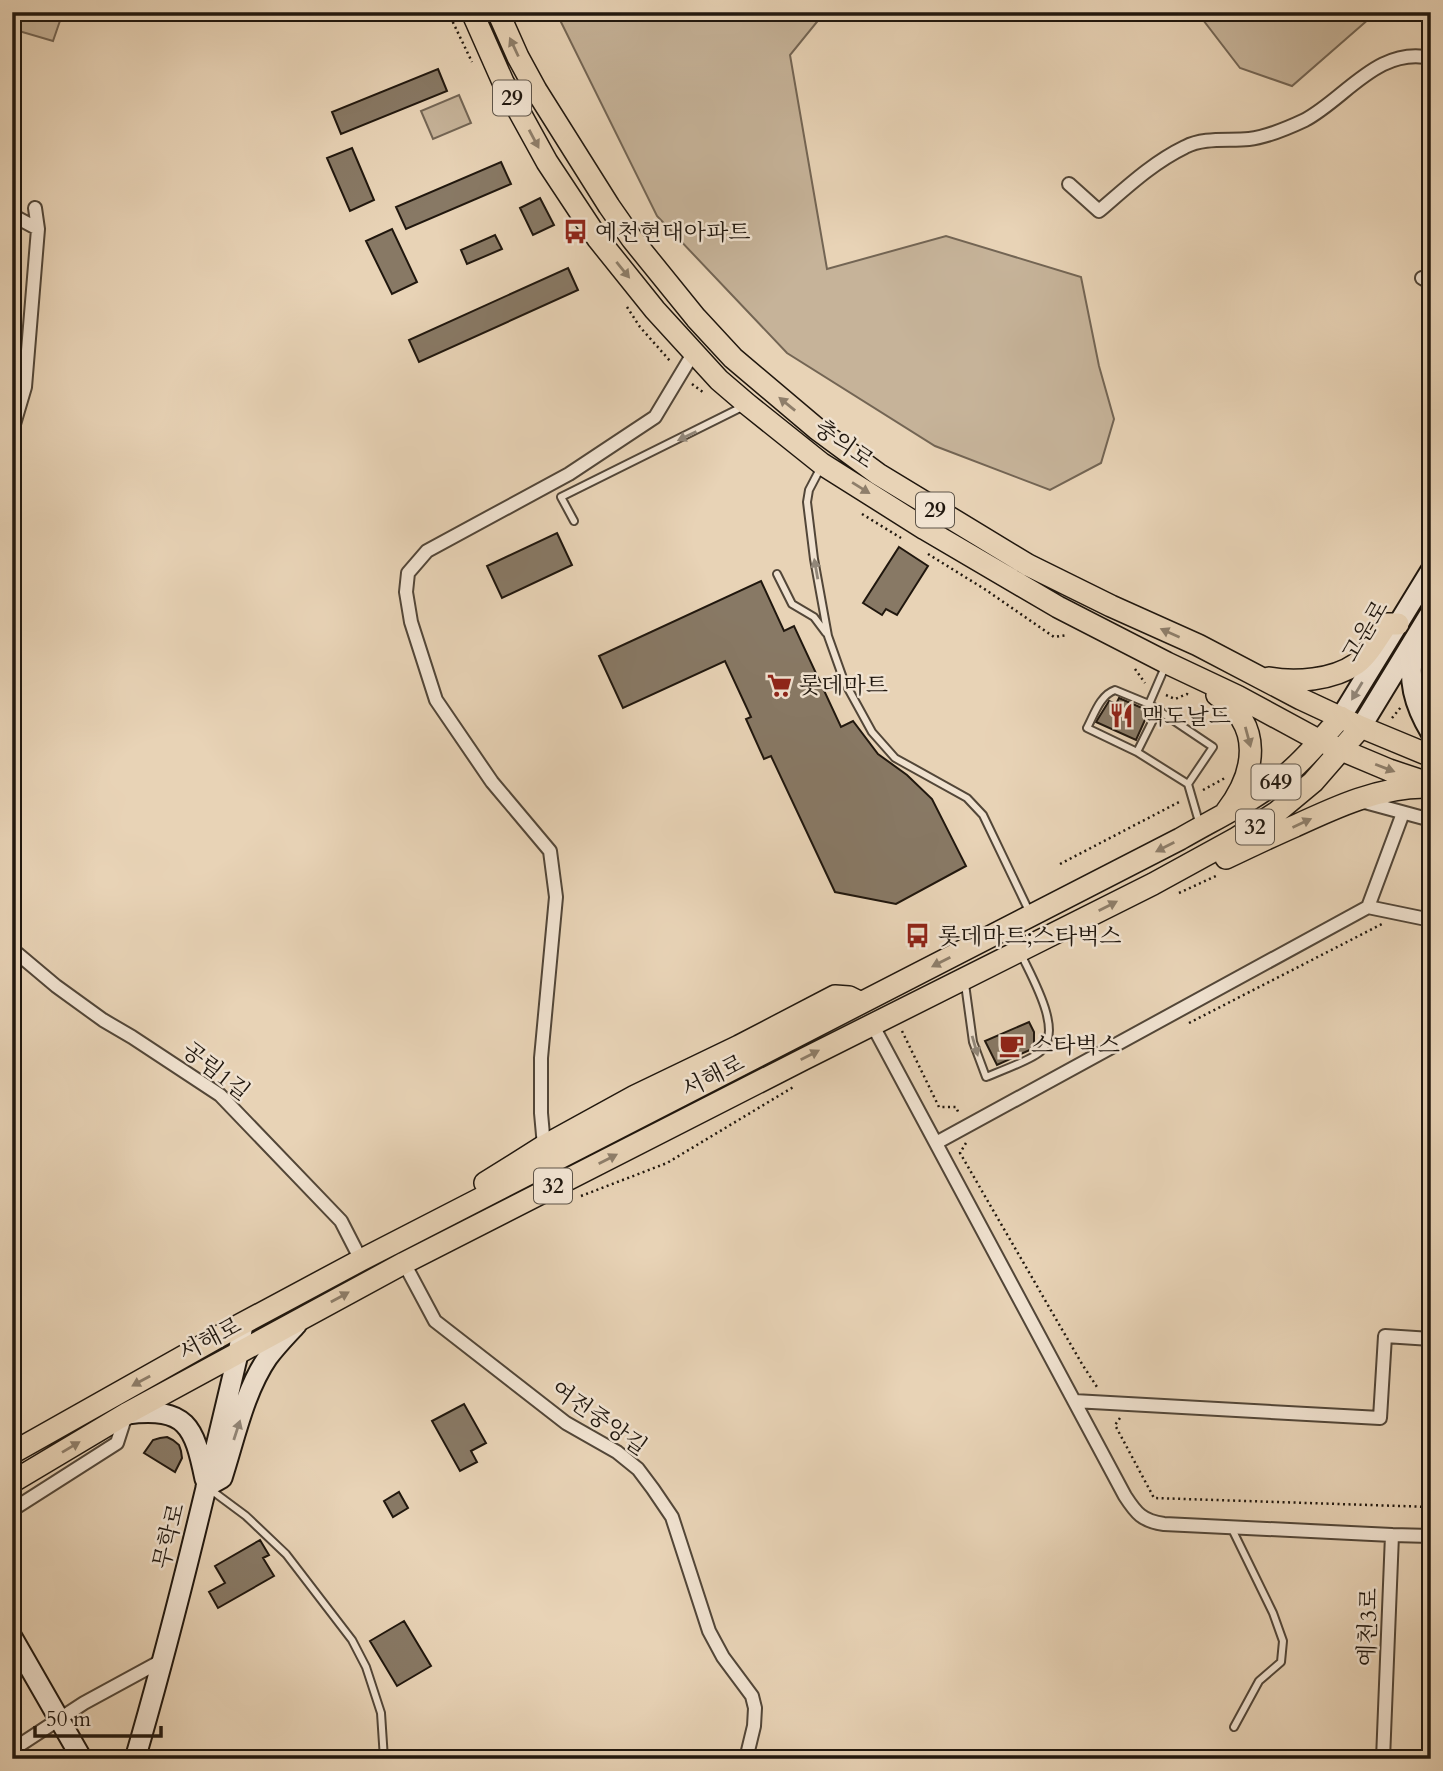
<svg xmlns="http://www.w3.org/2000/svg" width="1443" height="1771" viewBox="0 0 1443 1771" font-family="Cardo,'Noto Serif KR',serif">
<rect width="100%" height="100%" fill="#e8d3b6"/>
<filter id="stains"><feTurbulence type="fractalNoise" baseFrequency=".00286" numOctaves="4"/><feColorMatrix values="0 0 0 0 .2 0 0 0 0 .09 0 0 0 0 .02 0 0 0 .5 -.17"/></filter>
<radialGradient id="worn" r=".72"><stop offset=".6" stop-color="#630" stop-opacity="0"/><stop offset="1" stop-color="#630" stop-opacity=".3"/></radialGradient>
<path fill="#c6b399" stroke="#736554" stroke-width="2" d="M12,12H63L53,41L12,29Z
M556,12H825L790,55L827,269L946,236L1081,277L1099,366L1114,419L1101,463L1050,490L935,446L787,353L657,216Z
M1197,12H1431V17L1370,18L1292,86L1240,68Z
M459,95L471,123L433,139L421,111Z"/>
<path fill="#887965" stroke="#20170e" stroke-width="2" d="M438,69L447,91L341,134L332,112Z
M352,148L374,200L350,211L327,158Z
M501,162L511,184L406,229L396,207Z
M540,198L554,225L533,235L520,208Z
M392,229L417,282L392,294L366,241Z
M495,235L502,249L467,264L461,250Z
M568,268L578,290L419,362L409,340Z
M557,533L572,565L502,598L487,566Z
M899,547L928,566L897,615L886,609L882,615L863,603Z
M761,581L784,631L794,626L841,727L853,721L878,754L907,775L932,799L966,866L896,904L835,892L771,756L764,759L746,719L751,717L725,661L623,708L599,656Z
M1119,698L1149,711L1136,740L1096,722L1109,701L1116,704Z
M1029,1022L1034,1032V1048L997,1065L985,1041Z
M464,1404L486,1443L471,1451L477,1462L460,1471L432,1421Z
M167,1437L173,1440L179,1445L181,1451L182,1458L175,1472L144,1453L153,1440L160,1438Z
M399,1492L408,1508L393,1517L384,1501Z
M260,1540L269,1555L263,1558L274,1576L218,1608L209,1592L225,1583L215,1566Z
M404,1621L431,1666L397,1686L370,1641Z"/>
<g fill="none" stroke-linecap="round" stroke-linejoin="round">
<defs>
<path id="lane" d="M820,469L809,490L807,502L814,559L828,636L844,681L872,732L895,758L967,798L983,815L1029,911
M574,521L561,497L742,407
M777,574L792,604L814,617L826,633
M1115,690L1149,704L1213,747L1188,784L1137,752L1087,728C1094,715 1100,695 1115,690Z
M1149,704L1165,667
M1137,752L1158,710
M1188,784L1199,822
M965,984L973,1042L986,1077C998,1072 1034,1059 1041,1051C1064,1031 1031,976 1021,954
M211,1490L246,1516L286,1554L352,1640L366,1667L381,1713L384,1759
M1232,1529L1273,1613L1283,1641L1281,1662L1259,1681L1234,1727"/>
<path id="street" d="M1069,184L1099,211C1126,188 1152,163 1185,147C1204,137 1228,141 1249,139C1267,137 1288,128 1305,120C1346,98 1378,46 1431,58
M12,215L38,229
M1422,278L1431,283
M12,431L25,387L38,229L35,208
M1361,801L1431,820
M1368,907L1403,813
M12,949L56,986L103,1020L132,1037L220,1095L341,1221L361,1260
M872,1024L1125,1496C1136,1513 1142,1521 1164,1524L1392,1535
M936,1143L1368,907L1431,920
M544,1146L541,1113V1058L556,897L550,851L492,782L436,700L411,622L406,592L408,573L427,551L569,474L655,417L694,352
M404,1263L435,1321L566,1423L617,1452L638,1469L653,1489L672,1517L709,1631L723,1657L752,1696L755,1708L754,1726L746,1759
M1074,1401L1380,1418L1385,1336L1431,1339
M12,1510L117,1443L126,1415
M12,1750L84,1703L163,1660
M1383,1759L1392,1535L1431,1536"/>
<path id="secondary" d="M1414,647C1407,679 1414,705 1431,733
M1341,717L1431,570
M1361,727L1431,612
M127,1414C187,1407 194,1426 205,1479
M206,1487L222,1478C235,1438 244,1392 268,1357C277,1345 287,1335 297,1324
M12,1637L82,1759
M135,1759C174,1625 206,1489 238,1354L243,1324"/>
<path id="primary" d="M472,12L503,82L547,162L598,239L655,310L719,380L747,404L822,464L925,529L1058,607L1167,663L1237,696L1320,741L1389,770L1431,784
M498,12L518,57L536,90L609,206L632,239L696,318L733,358L817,429L878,474L1028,565L1111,606L1198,645L1301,699L1361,727L1431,756
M1269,678C1295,683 1333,680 1356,664C1369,654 1378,637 1387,624H1398
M1217,695C1264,725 1256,773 1226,812
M1226,858C1249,847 1272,836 1295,826C1336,807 1379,787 1425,787
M485,1183L544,1146L635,1096L739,1046L835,996L849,997L861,1003
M12,1453L234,1328L361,1260L1180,839C1216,818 1255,800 1288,773C1308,756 1324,736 1341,717
M12,1482L126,1414L404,1263L804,1059L1153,884L1235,839L1277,812L1313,782L1361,727"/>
</defs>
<use href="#lane" stroke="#524638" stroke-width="10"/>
<use href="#street" stroke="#524638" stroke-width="16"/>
<use href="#secondary" stroke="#20170e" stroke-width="23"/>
<use href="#primary" stroke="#20170e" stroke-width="24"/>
<path stroke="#20170e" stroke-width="2.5" stroke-dasharray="2 3.5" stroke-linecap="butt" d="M448,12L472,62
M627,307L640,327L671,362
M692,384L704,393
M862,514L901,538
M928,554L986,590L1054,637L1067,635
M1135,669L1145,683
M1166,695L1175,699L1187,694L1189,695
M1392,718L1401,707
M1203,790L1225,778
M1060,864L1181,801
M1179,893L1218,875
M1189,1023L1382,924
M902,1031L939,1107H956L959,1114
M966,1143L960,1153L1082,1364L1097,1387H1099
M581,1196L667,1163L795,1086
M1120,1418L1115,1425L1154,1498L1431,1507"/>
<use href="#lane" stroke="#f0e2d0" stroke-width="6"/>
<use href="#street" stroke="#f0e2d0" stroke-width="12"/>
<use href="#secondary" stroke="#f0e2d0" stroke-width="19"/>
<use href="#primary" stroke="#e8d3b6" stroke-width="21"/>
</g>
<defs><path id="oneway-solid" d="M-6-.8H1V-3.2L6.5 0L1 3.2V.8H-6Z" transform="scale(1.75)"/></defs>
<g fill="#8e7e6a">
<use href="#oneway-solid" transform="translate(514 47) rotate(-115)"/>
<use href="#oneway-solid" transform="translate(534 139) rotate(62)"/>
<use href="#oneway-solid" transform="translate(623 270) rotate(51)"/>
<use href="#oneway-solid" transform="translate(787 404) rotate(-141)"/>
<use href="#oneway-solid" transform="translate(861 488) rotate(32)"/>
<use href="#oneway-solid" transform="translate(1170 633) rotate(-156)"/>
<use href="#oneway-solid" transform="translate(1248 737) rotate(75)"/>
<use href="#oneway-solid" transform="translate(1385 768) rotate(21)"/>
<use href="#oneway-solid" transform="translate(1302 823) rotate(-25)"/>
<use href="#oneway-solid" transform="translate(1165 847) rotate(153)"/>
<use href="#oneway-solid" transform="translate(1108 906) rotate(-27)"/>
<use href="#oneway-solid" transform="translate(941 962) rotate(153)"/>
<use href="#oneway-solid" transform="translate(810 1055) rotate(-27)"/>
<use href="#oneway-solid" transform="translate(608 1159) rotate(-27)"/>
<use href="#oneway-solid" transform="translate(340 1297) rotate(-29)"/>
<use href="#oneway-solid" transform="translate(141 1381) rotate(151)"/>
<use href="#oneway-solid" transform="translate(71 1447) rotate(-31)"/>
</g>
<g fill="#928779">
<use href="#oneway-solid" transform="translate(687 436) rotate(154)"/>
<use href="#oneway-solid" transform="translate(816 569) rotate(-100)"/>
<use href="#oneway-solid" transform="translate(1357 691) rotate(121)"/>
<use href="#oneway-solid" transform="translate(975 1046) rotate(74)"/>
<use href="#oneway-solid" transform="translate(237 1430) rotate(-72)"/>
</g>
<defs>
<symbol id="bus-bare" viewBox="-9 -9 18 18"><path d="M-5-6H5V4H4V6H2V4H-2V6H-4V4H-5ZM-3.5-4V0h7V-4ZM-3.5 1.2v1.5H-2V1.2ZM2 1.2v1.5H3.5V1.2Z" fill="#8f2418" stroke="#f0e2d0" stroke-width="2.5" paint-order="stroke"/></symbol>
<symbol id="supermarket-bare" viewBox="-9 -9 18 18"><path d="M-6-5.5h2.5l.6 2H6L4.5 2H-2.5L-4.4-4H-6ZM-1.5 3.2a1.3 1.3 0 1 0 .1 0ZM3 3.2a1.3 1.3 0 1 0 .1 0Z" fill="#8f2418" stroke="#f0e2d0" stroke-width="2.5" paint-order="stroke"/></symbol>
<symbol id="restaurant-bare" viewBox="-9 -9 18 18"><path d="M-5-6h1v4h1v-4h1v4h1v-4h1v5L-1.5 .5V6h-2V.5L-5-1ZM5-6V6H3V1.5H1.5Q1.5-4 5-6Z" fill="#8f2418" stroke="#f0e2d0" stroke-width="2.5" paint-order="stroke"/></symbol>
<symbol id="cafe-bare" viewBox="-9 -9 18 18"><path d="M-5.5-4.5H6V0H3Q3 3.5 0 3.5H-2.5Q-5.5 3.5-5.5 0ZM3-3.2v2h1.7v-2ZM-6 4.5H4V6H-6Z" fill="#8f2418" stroke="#f0e2d0" stroke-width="2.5" paint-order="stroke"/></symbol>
</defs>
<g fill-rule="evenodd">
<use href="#bus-bare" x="558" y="214" width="35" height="35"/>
<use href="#supermarket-bare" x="762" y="668" width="35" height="35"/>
<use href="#restaurant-bare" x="1104" y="698" width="35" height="35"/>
<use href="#bus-bare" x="900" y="918" width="35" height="35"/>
<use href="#cafe-bare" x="994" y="1028" width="35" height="35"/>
</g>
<g text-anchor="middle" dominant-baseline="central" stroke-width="5" stroke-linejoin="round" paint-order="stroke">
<g fill="#f0e2d0" stroke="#5e5448" stroke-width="2">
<rect x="493" y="80.5" width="38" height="35" rx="5"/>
<rect x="916" y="492.5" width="38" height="35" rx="5"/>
<rect x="1251.5" y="764.5" width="49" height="35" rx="5"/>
<rect x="1236" y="809.5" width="38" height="35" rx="5"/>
<rect x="534" y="1168.5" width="38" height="35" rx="5"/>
</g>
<g font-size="21" font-weight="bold" fill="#20170e">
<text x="512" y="98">29</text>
<text x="935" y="510">29</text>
<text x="1276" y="782">649</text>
<text x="1255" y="827">32</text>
<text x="553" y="1186">32</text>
</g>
<g font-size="23" fill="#20170e" stroke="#f0e2d0" text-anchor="start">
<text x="595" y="232">예천현대아파트</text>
<text x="799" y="685">롯데마트</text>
<text x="1142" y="716">맥도날드</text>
<text x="938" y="936">롯데마트;스타벅스</text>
<text x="1031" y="1045">스타벅스</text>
</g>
<g font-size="23" fill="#20170e" stroke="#f0e2d0">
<text transform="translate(844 444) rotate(35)">충의로</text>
<text transform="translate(1365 631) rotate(-59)">고운로</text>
<text transform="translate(216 1071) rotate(38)">공림1길</text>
<text transform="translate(713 1076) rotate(-27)">서해로</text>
<text transform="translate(210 1339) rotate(-28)">서해로</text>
<text transform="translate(599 1418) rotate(35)">여전중앙길</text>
<text transform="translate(169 1536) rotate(-76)">무학로</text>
<text transform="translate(1368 1627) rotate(-88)">예천3로</text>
</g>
</g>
<rect width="1443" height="1771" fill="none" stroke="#e8d3b6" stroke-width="42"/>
<rect x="14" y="14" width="1415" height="1743" fill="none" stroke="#20170e" stroke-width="3.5"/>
<rect x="21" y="21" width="1401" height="1729" fill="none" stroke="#20170e" stroke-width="2"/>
<path d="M35 1726v10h126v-10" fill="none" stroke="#20170e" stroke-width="3.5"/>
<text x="46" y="1726" font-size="21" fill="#20170e" stroke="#f0e2d0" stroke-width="5" paint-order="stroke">50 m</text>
<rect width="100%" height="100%" filter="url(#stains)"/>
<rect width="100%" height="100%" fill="url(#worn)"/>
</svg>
